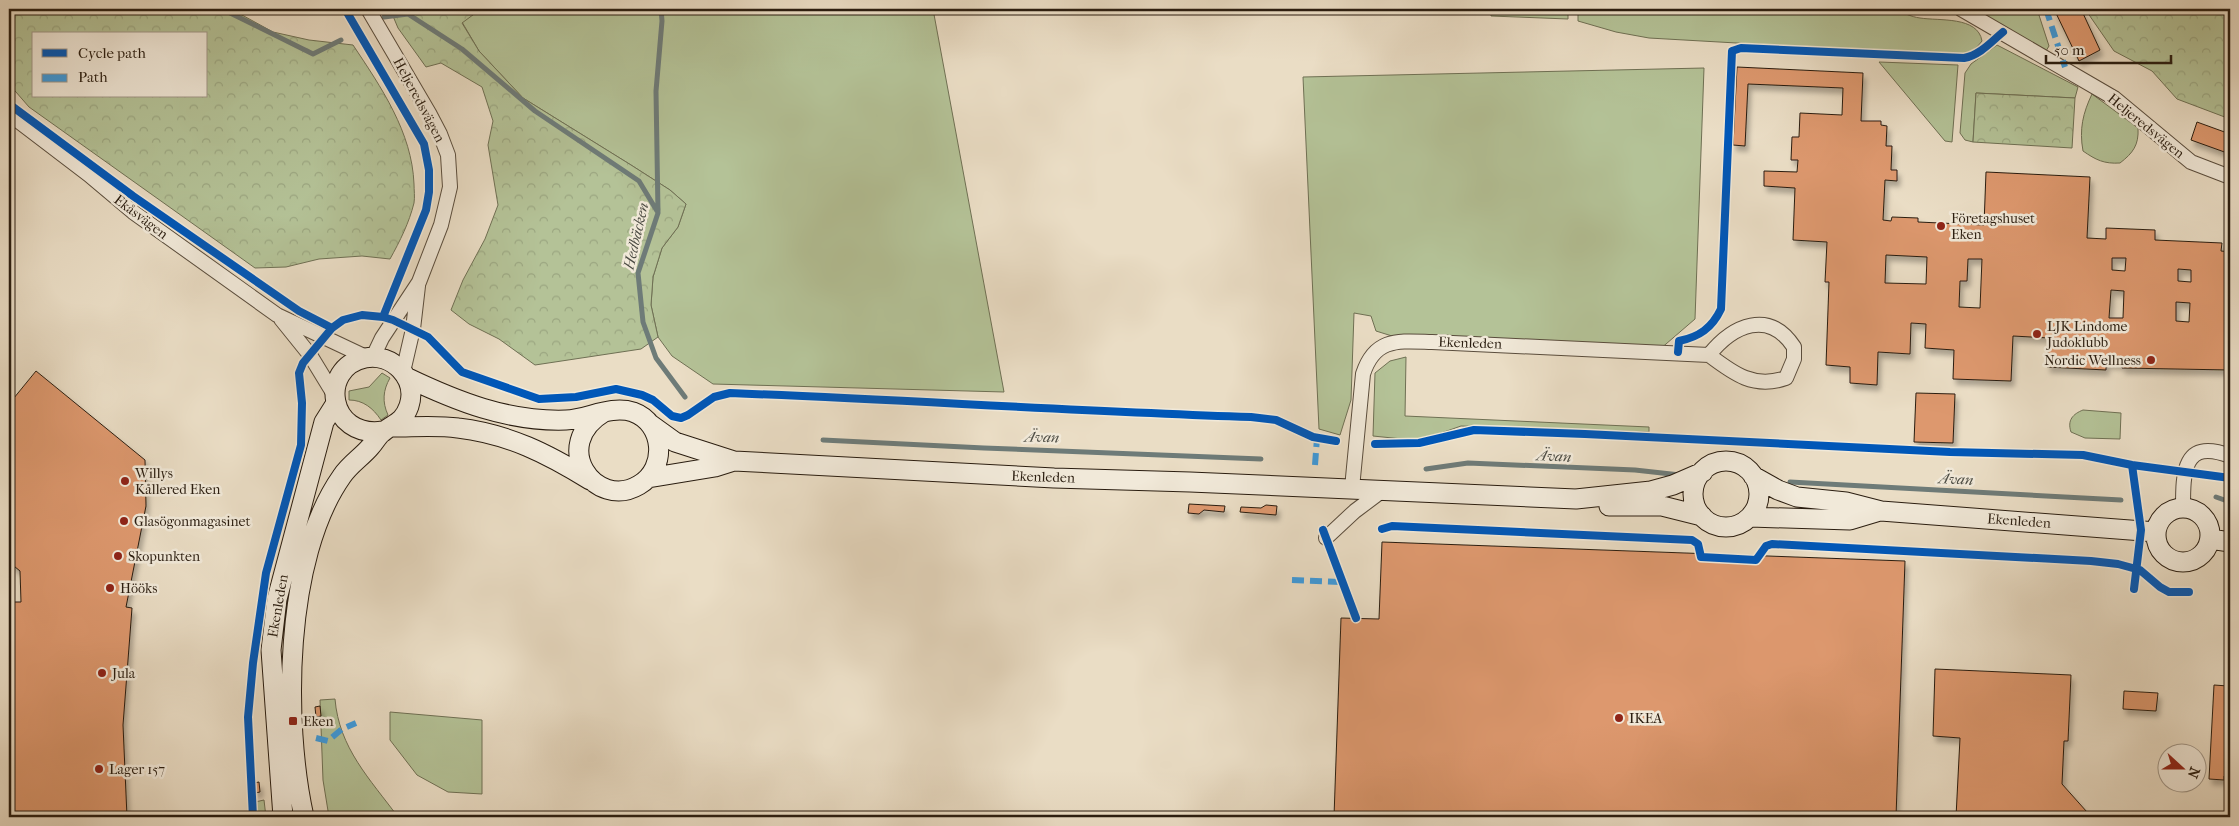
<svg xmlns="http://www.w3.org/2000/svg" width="2239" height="826" viewBox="0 0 2239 826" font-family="'IM FELL French Canon',serif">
<defs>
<pattern id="forest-crowns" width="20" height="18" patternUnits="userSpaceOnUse" patternTransform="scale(1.25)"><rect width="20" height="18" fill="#b4c297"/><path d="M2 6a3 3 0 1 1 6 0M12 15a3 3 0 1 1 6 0" fill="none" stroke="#9ba681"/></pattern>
<filter id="shadow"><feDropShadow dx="3" dy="5.5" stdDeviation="2.5" flood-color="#0004"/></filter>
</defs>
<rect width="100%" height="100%" fill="#eaddc5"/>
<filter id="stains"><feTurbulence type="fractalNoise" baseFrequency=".004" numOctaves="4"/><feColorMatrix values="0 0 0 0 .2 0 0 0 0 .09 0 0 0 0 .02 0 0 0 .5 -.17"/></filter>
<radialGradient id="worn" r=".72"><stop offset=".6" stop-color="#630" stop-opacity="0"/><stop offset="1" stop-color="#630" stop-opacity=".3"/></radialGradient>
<path fill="#b4c297" stroke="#6f7054" d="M481,9H933L1004,392L713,384L672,356L658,337L651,305L653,277L662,248L678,227L686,204L670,190L631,165L523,98L479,51L462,22Z
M1491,9H1568V19L1491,16Z
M1578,9H1894C1902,12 1911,17 1920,18C1939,21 1978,16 1982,41L1977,47L1964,56L1649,38L1616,32L1578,21Z
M1968,9H2037L2049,46L2046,51Z
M1997,45L2078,87L2075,98L1976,93L1973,142L1965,140L1960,133L1965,73L1971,64Z
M1879,62L1958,65L1952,142L1945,141Z
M1704,68L1695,319L1659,350L1392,336L1376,331L1371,316L1354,313L1351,400L1340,435L1319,429L1303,77Z
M2092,94L2138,128C2139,145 2133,153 2120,163C2104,164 2096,160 2083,151C2079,129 2083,113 2092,94Z
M1406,357L1405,416L1649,427V432L1461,426L1427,438L1412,440L1373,436L1375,373L1390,361Z
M382,373L390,378C383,390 382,402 388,415L381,420C373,408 363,400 349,400V391L369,387Z
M2083,410L2121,413L2120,439L2085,438L2071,432C2067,420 2073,414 2083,410Z
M335,699C339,748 370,779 398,817H329L323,780L320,700Z
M390,712L482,720V794L448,792L417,775L390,740Z
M264,800L266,817H256L255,802Z"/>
<path fill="url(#forest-crowns)" stroke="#6f7054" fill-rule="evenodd" d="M9,9H231L273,32L309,40L353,45C381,87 412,132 414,184C414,190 415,197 414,203C409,223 400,241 390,259L362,256L319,259L286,267L255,268L29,107L9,84ZM34,34H206V96H34Z
M390,9H481L462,23L479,51L523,98L631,165L670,190L686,204L678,227L662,248L653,277L651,305L658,337L641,349L535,365L499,339L469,324L451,310L463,280L485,239L498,205L488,145L493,121L482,87L441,63L426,67L398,28Z
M2085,9H2230V119L2177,99L2152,71L2114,51Z
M1976,93L2075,98L2072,148L1973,142Z"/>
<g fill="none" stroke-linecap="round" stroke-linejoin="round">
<path stroke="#6e7b78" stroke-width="5" d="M222,9L313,54L341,40
M661,9L662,21L656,91L658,213L638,273L643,322L656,358L685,397
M384,17L408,14L462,49L535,111L639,181L657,211
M823,440L984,448L1261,459
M1426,469L1468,463L1635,470L1680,475
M1790,482L2121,500
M2216,497L2230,502"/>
</g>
<path fill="#dd986e" stroke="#2a1d10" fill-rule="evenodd" filter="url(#shadow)" d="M2054,9H2081L2100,50L2079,61Z
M1737,67L1863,73L1861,121H1881V125L1887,126L1886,146H1892L1891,170H1897V181L1885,180L1883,220L1891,221L1892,217L1918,218V222L1984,225L1986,172L2090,177L2087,238L2106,239V228L2155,230V240L2222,243L2221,251L2230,252V370L2122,368V364L2106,363V370L2047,367L2049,338L2013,336L2011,381L1953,379L1954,350L1925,348L1926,324L1911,323L1910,354L1878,352L1877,385L1850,383V367L1826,365L1829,282H1825L1827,242L1793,240L1795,188L1764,186V171L1797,172L1798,160H1791L1792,137H1799L1800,113L1842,115L1843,88L1748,84L1745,146L1733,145ZM1886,255L1927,257L1926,284L1885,283ZM2112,258H2126L2125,271L2112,270ZM1968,259H1982L1980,308L1959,307L1960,281H1967ZM2178,269L2191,270V282L2178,281ZM2111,290L2124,291L2123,318H2109ZM2176,302L2190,303L2189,322L2176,321Z
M2197,122L2230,134V154L2191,140Z
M36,371L145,460L146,506L126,607L132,608L123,725L127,817H9V602H21L20,571L9,562V404Z
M1916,393L1955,394L1953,443L1914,442Z
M1189,504L1225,506L1224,512L1204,510L1199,514L1188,513Z
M1266,505L1277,506L1276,515L1240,512L1241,507L1261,508Z
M1382,542L1905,561L1896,817H1334L1341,618L1379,619Z
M1935,669L2071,675L2068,741H2064L2062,784L2087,812V817H1956L1960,738L1933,736Z
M2214,685L2228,686L2227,689L2230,690V776H2224V780L2209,779Z
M2124,691L2158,693L2156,711L2123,709Z
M320,706L321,716L316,717L315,707Z
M259,782L260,792L255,793L254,783Z
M2194,815H2210V817H2194Z"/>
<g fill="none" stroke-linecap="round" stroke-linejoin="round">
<defs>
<path id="street" d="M368,9L429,113L440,134L448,155L450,187L441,225L419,282L382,338L373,357
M1961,9L2114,98L2191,162L2230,177
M9,114L89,175L133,212L277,315L366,357
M281,319L310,355L335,396
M403,372L413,329L418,286
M1352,488L1363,374C1375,337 1399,341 1432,342L1709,355C1734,374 1754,389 1786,378L1794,359V347C1769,309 1733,325 1709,355
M2183,508C2183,472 2183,438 2230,456
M1326,538L1355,511L1383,490"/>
<path id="secondary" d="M406,377C456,401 508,422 566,420C588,419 611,405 633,412C664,423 668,468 639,485C595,511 549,445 604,412
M650,424L675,442L734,461L1054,478L1190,482L1576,499L1651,491L1673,485L1703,472
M393,427C414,427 437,425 458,428C509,434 548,454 590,480
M1693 494a33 33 0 1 1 66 0a33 33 0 1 1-66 0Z
M1753,476L1778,490L1797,497L1846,502L1881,511L2156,532
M648,478L715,467L734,461
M1609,506H1662L1702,516
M2156 535a27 27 0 1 1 54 0a27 27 0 1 1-54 0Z
M1750,517L1850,520L1880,511
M2210,539L2230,542
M283,817L271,650L277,599L324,422L336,403
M304,817C283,722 284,558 342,476C350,464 362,457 371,446C375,442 378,435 383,432C394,423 403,423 409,406C418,379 392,352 365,358C318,368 328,439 383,431"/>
</defs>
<use href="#street" stroke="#5a4d3d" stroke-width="16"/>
<use href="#secondary" stroke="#2a1d10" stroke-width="21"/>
<use href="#street" stroke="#f1e9d9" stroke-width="14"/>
<use href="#secondary" stroke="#f1e9d9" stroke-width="19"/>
<path stroke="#3d9bde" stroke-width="6" stroke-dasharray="12 6" stroke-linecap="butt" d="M2046,9L2065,67
M1315,465L1317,438
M1292,580L1342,582
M316,738L328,741L342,729L356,723"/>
<defs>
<path id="cycleway" d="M345,9L424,144L429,170V192L426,210L383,317
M9,104L133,196L299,311L332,328
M1678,352L1679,341C1699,337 1712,328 1721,309L1732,51L1741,48L1964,58C1980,55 1991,42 2003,32
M1375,444L1419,443L1474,430L1585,434L1950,452L2083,455L2132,465L2230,478
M2132,465L2141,530L2134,589
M1382,529L1392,526L1692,540L1698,544L1701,557L1756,560L1766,546L1772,544L2091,561L2118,564L2140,570L2160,587L2169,592H2189
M1323,530L1356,618
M253,817L248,717L253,663L266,573L301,445L302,403L299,373L303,363L332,328L343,320L362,315L383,317L393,320L428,337L462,372L539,399L576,397L616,389L642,395L653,400L672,416L681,418L688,415L714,397L730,393C904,400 1077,411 1251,417L1276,420L1313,437L1336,441"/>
</defs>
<use href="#cycleway" stroke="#f1e9d9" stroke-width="11"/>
<use href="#cycleway" stroke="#0057b8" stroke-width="8"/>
</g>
<g fill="#8f2418" stroke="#f1e9d9" stroke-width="2">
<circle cx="1941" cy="226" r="5"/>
<circle cx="2037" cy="334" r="5"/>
<circle cx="2151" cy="360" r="5"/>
<circle cx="125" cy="481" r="5"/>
<circle cx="124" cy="521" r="5"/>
<circle cx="118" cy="556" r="5"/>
<circle cx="110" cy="588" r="5"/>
<circle cx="102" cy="673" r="5"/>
<circle cx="1619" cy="718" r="5"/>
<rect x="288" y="716" width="10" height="10" rx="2.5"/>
<circle cx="99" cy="769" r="5"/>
</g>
<g text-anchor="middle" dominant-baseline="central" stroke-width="5" stroke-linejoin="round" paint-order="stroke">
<g font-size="14" fill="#2a1d10" stroke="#f1e9d9">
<text transform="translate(419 100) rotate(62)">Heljeredsvägen</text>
<text transform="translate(2146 126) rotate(39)">Heljeredsvägen</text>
<text transform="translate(141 217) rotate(37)">Ekåsvägen</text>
<text transform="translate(1470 343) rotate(2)">Ekenleden</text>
<text transform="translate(1043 477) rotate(2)">Ekenleden</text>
<text transform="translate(2019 521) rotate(4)">Ekenleden</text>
<text transform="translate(278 606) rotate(-80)">Ekenleden</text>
</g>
<g font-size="14" fill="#2a1d10" stroke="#f1e9d9" text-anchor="start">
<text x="1951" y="218">Företagshuset<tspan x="1951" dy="16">Eken</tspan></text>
<text x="2047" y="326">LJK Lindome<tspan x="2047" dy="16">Judoklubb</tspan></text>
<text x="2141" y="360" text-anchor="end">Nordic Wellness</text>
<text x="135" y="473">Willys<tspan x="135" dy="16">Kållered Eken</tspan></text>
<text x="134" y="521">Glasögonmagasinet</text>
<text x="128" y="556">Skopunkten</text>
<text x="120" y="588">Hööks</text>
<text x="112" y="673">Jula</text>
<text x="1629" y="718">IKEA</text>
<text x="303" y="721">Eken</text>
<text x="109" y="769">Lager 157</text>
</g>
<g font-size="15" font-style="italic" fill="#4c4c44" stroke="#f1e9d9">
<text transform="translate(636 236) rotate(-77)">Hedbäcken</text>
<text transform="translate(1042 437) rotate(2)">Ävan</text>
<text transform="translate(1554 456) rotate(3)">Ävan</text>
<text transform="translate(1956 479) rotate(3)">Ävan</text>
</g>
</g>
<rect width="2239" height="826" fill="none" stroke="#eaddc5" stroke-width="30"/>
<rect x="10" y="10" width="2219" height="806" fill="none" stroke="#2a1d10" stroke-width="2.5"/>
<rect x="15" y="15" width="2209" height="796" fill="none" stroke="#2a1d10"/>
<rect x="32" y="32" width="175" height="65" fill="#f1e9d9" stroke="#a19789"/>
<rect x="42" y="49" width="25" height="8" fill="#0057b8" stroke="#a19789"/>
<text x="78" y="58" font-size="15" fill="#2a1d10">Cycle path</text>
<rect x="42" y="74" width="25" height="8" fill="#3d9bde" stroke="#a19789"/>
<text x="78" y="82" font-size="15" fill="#2a1d10">Path</text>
<g transform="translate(2182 768) rotate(111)"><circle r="24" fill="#f1e9d9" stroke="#a19789"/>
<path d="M0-4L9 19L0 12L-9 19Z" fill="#8f2418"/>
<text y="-8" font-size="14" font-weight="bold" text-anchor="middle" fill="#2a1d10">N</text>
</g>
<path d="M2046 55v8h125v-8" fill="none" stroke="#2a1d10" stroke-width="2.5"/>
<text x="2054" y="55" font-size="15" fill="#2a1d10" stroke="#f1e9d9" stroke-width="4" paint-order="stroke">50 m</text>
<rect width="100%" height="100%" filter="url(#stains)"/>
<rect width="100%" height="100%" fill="url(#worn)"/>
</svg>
